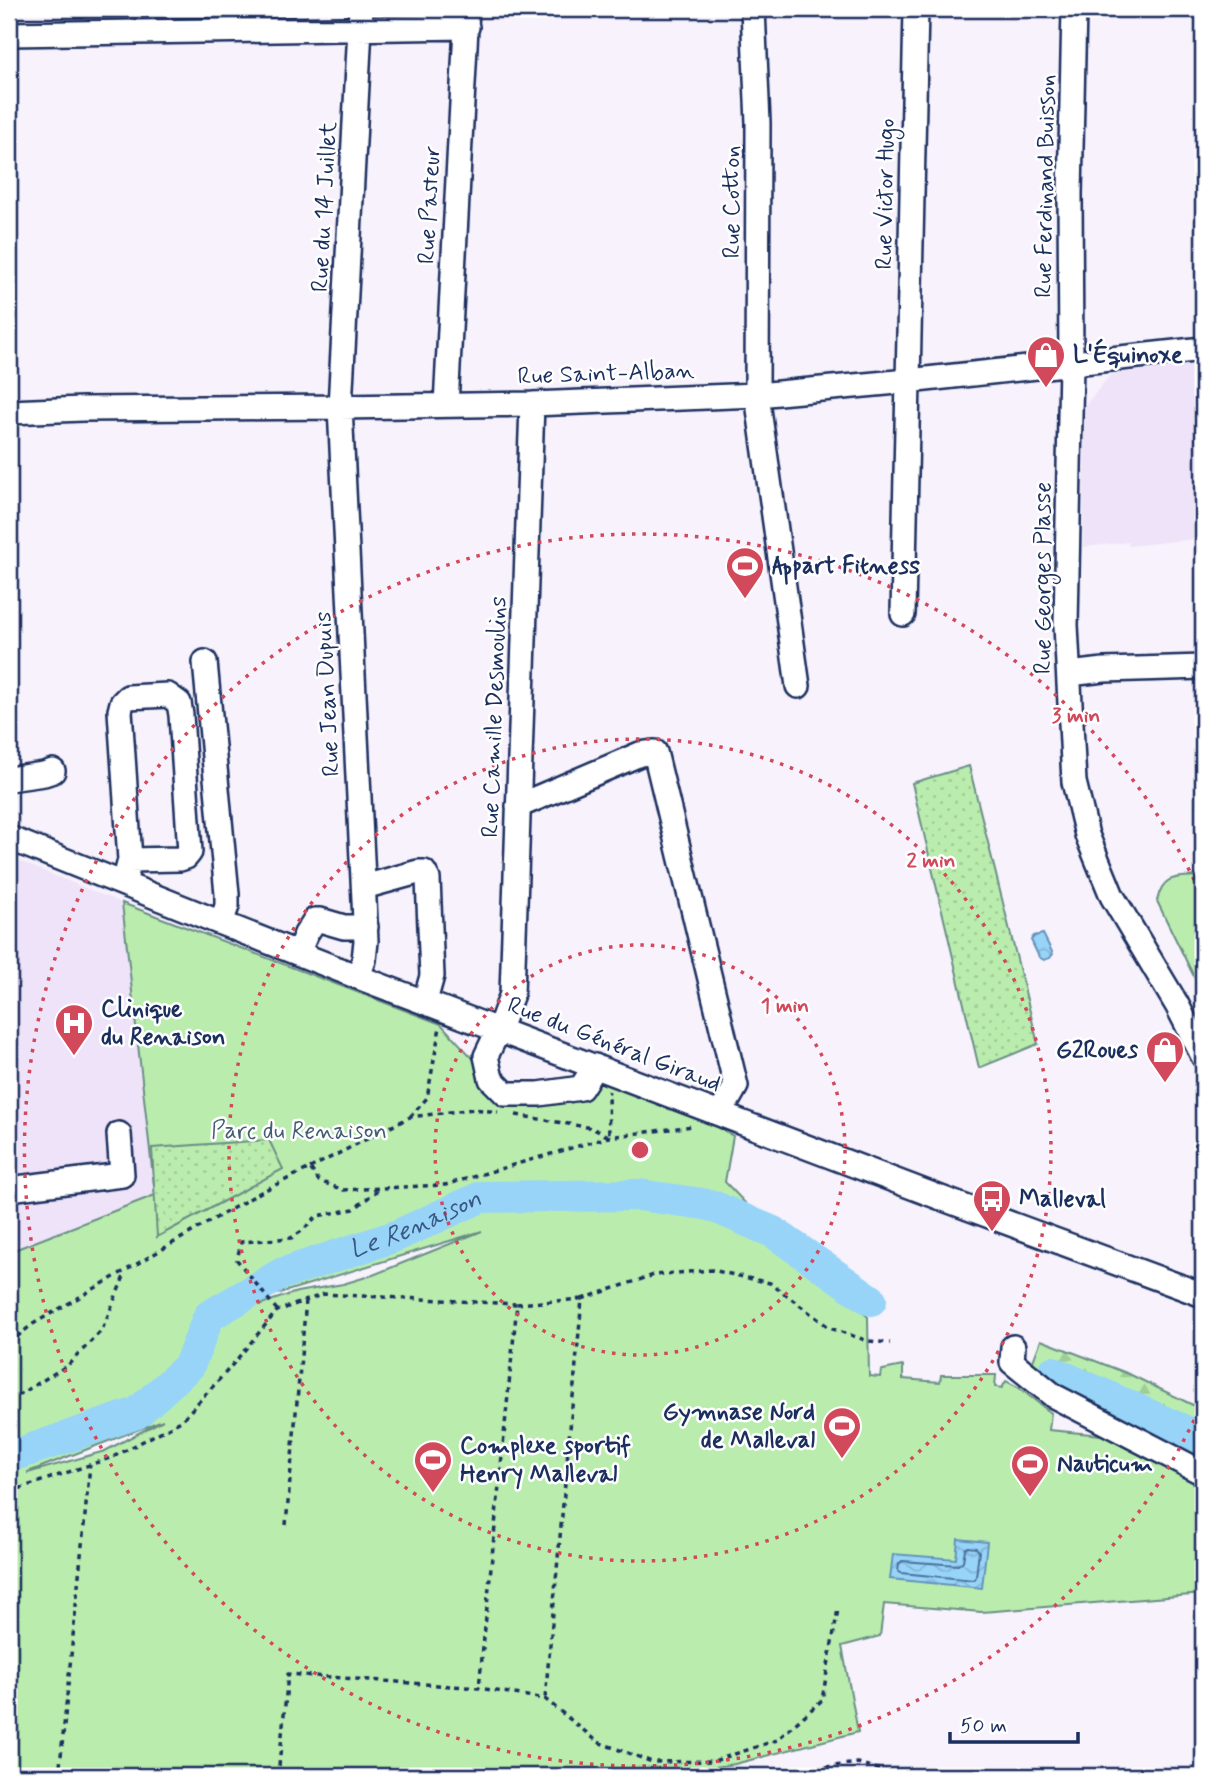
<svg xmlns="http://www.w3.org/2000/svg" width="1212" height="1785" viewBox="0 0 1212 1785" font-family="Mynerve,sans-serif">
<defs>
<pattern id="forest-firs" width="22" height="20" patternUnits="userSpaceOnUse" patternTransform="scale(1.75)"><rect width="22" height="20" fill="#baedad"/><path d="M5 1l3.5 6h-7zM16 11l3.5 6h-7z" fill="#9fcc97"/></pattern>
<pattern id="garden-dots" width="8" height="8" patternUnits="userSpaceOnUse" patternTransform="scale(1.75)"><rect width="8" height="8" fill="#baedad"/><path d="M2 2h.1M6 6h.1" fill="none" stroke="#9fcc97" stroke-width="1.8" stroke-linecap="round"/></pattern>
<pattern id="water-waves" width="16" height="10" patternUnits="userSpaceOnUse" patternTransform="scale(1.75)"><rect width="16" height="10" fill="#97d4f8"/><path d="M0 5q4-4 8 0t8 0" fill="none" stroke="#82b6d7"/></pattern>
</defs>
<rect width="100%" height="100%" fill="#f7f2fc"/>
<filter id="ink" filterUnits="userSpaceOnUse"><feTurbulence type="fractalNoise" baseFrequency=".0143" numOctaves="2"/><feDisplacementMap in="SourceGraphic" scale="14" xChannelSelector="R" yChannelSelector="G"/><feConvolveMatrix kernelMatrix="1 2 1 2 8 2 1 2 1" color-interpolation-filters="sRGB"/></filter>
<g filter="url(#ink)">
<path fill="#eee3f8" d="M1203,364V538L1129,546L1128,542L1083,547L1085,406L1111,374Z
M9,857L122,903L155,1195L9,1252Z"/>
<path fill="#baedad" stroke="#6a8e86" stroke-width="2" fill-rule="evenodd" d="M1203,746V983L1198,985L1157,901C1162,876 1174,877 1197,876L1200,869L1196,747Z
M122,903L441,1024L506,1094L580,1090L595,1066L693,1113L733,1136L725,1182L773,1232L868,1317L869,1376L880,1377L881,1371L883,1370L903,1366V1379L940,1382L941,1375H996L995,1387L1002,1388L1006,1381L1018,1387L1051,1413L1049,1430L1123,1437L1122,1446L1203,1486V1594L982,1612L884,1604L880,1636L842,1646L858,1732L735,1764L657,1776H9V1252L155,1195ZM482,1231L373,1275L343,1284L297,1292L264,1303L260,1306L267,1297ZM163,1420L105,1451L28,1473V1472Z"/>
<path fill="url(#forest-firs)" stroke="#6a8e86" stroke-width="2" d="M1041,1340L1129,1374L1203,1410V1468L1100,1415L1030,1369Z"/>
<path fill="url(#garden-dots)" stroke="#6a8e86" stroke-width="2" d="M969,766L1038,1044L979,1068L912,783Z
M269,1140L283,1169L157,1237L152,1148Z"/>
<path fill="url(#water-waves)" stroke="#6592ba" stroke-width="2" d="M1043,934L1053,954L1050,958L1044,960L1039,957L1031,940L1034,936Z
M958,1539L987,1542L982,1588L890,1579L893,1554L956,1559Z"/>
<g fill="none" stroke-linecap="round" stroke-linejoin="round">
<path stroke="#4d719c" stroke-width="2" d="M968,1547L976,1548L979,1551L976,1577L974,1580L901,1573L898,1571L899,1564L902,1561L958,1565L963,1561L965,1549Z"/>
<g stroke="#97d4f8" stroke-width="32">
<path d="M1053,1372L1203,1439"/>
<path id="s1" d="M9,1457L137,1413L189,1366L209,1316L281,1274L396,1236L481,1197L639,1195L710,1205L773,1232L871,1300"/>
</g>
<defs>
<path id="minor" d="M753,9L758,123L757,395L798,686
M1074,9L1070,194L1071,363L1066,625L1074,782L1087,835L1112,896L1177,1005L1203,1056
M9,34L467,27
M532,404L512,994L499,1029L486,1056L491,1079L506,1094H539L581,1088L595,1066
M446,405L467,9
M9,412L83,409L340,407L532,404L757,395L908,381L1203,349
M903,614L916,9
M205,662L227,894V906L221,923
M1069,674L1104,670L1203,667
M9,779L44,774L53,771
M518,806L640,754L655,752L736,1086L720,1114
M9,838L221,923L358,977L949,1201L1203,1295
M124,883L130,860L120,711L122,703L128,697L168,695L179,703L181,715L190,852L186,857L180,859L130,860
M364,887L418,872H424L428,879L432,976L425,1001
M298,953L306,934L315,920H320L344,927H366
M358,977L364,960L366,941L340,407L361,9
M9,1189L122,1175L119,1134
M1013,1347L1012,1362L1054,1396L1203,1473"/>
</defs>
<use href="#minor" stroke="#1b2f5e" stroke-width="28"/>
<path stroke="#1b2f5e" stroke-width="3.5" stroke-dasharray="5 5" stroke-linecap="butt" d="M516,1115L592,1128L609,1137L608,1094L609,1091
M410,1117L427,1098L440,1027
M310,1168L410,1117L474,1109L498,1112
M582,1299L654,1275L712,1270L770,1283L830,1328L868,1341L890,1343
M517,1304L582,1299L545,1699
M277,1310L237,1260L241,1242L291,1238L302,1231L317,1216L354,1209L379,1189
M9,1343L33,1324L261,1192L310,1168L319,1181L343,1190L445,1185L609,1137L693,1126
M9,1401L68,1365L102,1330L125,1274
M9,1489L21,1488L113,1457L181,1421L228,1370L277,1311L324,1294L517,1304L479,1688
M286,1525L306,1300
M786,1772L858,1763L900,1776
M59,1776L90,1465
M278,1776L288,1674L479,1688L545,1699L598,1742L652,1762L714,1761L777,1740L822,1700L838,1609"/>
<use href="#minor" stroke="#fff" stroke-width="23"/>
</g>
</g>
<g fill="none" stroke="#d1495b" stroke-width="3.5" stroke-dasharray="3.5 7">
<circle cx="640" cy="1150" r="205"/>
<circle cx="640" cy="1150" r="411"/>
<path d="M1203 1401A616 616 0 1 1 1203 899"/>
</g>
<defs>
<symbol id="shop-pin" viewBox="-11 -11 22 30"><path d="M0 17L-7.5 6A9.5 9.5 0 1 1 7.5 6Z" fill="#d1495b" stroke="#fff"/><path d="M-5-2.5h2.3a2.7 3.5 0 0 1 5.4 0H5L5.5 6h-11ZM-1.5-2.5h3a1.5 2.3 0 0 0-3 0Z" fill="#fff"/></symbol>
<symbol id="stadium-pin" viewBox="-11 -11 22 30"><path d="M0 17L-7.5 6A9.5 9.5 0 1 1 7.5 6Z" fill="#d1495b" stroke="#fff"/><path d="M0-5a6.5 5 0 1 0 0 10a6.5 5 0 1 0 0-10ZM-3.5-1.8h7v3.6h-7Z" fill="#fff"/></symbol>
<symbol id="hospital-pin" viewBox="-11 -11 22 30"><path d="M0 17L-7.5 6A9.5 9.5 0 1 1 7.5 6Z" fill="#d1495b" stroke="#fff"/><path d="M-5-5h3v3.5h4V-5h3V5h-3V1.5h-4V5h-3Z" fill="#fff"/></symbol>
<symbol id="bus-pin" viewBox="-11 -11 22 30"><path d="M0 17L-7.5 6A9.5 9.5 0 1 1 7.5 6Z" fill="#d1495b" stroke="#fff"/><path d="M-5-6H5V4H4V6H2V4H-2V6H-4V4H-5ZM-3.5-4V0h7V-4ZM-3.5 1.2v1.5H-2V1.2ZM2 1.2v1.5H3.5V1.2Z" fill="#fff"/></symbol>
</defs>
<g fill-rule="evenodd">
<use href="#shop-pin" x="1024" y="333" width="44" height="60"/>
<use href="#stadium-pin" x="723" y="544" width="44" height="60"/>
<use href="#hospital-pin" x="52" y="1001" width="44" height="60"/>
<use href="#shop-pin" x="1143" y="1028" width="44" height="60"/>
<use href="#bus-pin" x="970" y="1177" width="44" height="60"/>
<use href="#stadium-pin" x="820" y="1404" width="44" height="60"/>
<use href="#stadium-pin" x="411" y="1438" width="44" height="60"/>
<use href="#stadium-pin" x="1008" y="1442" width="44" height="60"/>
</g>
<g text-anchor="middle" dominant-baseline="central" stroke-width="5" stroke-linejoin="round" paint-order="stroke">
<g font-size="24" fill="#1b2f5e" stroke="#fff">
<text transform="translate(1046 186) rotate(-89)">Rue Ferdinand Buisson</text>
<text transform="translate(886 194) rotate(-89)">Rue Victor Hugo</text>
<text transform="translate(732 202) rotate(-90)">Rue Cotton</text>
<text transform="translate(430 205) rotate(-87)">Rue Pasteur</text>
<text transform="translate(325 207) rotate(-87)">Rue du 14 Juillet</text>
<text transform="translate(606 374) rotate(-2)">Rue Saint-Alban</text>
<text transform="translate(1043 578) rotate(-90)">Rue Georges Plasse</text>
<text transform="translate(328 694) rotate(-93)">Rue Jean Dupuis</text>
<text transform="translate(495 717) rotate(-88)">Rue Camille Desmoulins</text>
<text transform="translate(614 1045) rotate(21)">Rue du Général Giraud</text>
</g>
<g font-size="24" font-weight="bold" fill="#1b2f5e" stroke="#fff" text-anchor="start">
<text x="1073" y="355">L'Équinoxe</text>
<text x="772" y="566">Appart Fitness</text>
<text x="101" y="1009">Clinique<tspan x="101" dy="28">du Renaison</tspan></text>
<text x="1138" y="1050" text-anchor="end">G2Roues</text>
<text x="1019" y="1199">Malleval</text>
<text x="815" y="1412" text-anchor="end">Gymnase Nord<tspan x="815" dy="28">de Malleval</tspan></text>
<text x="460" y="1446">Complexe sportif<tspan x="460" dy="28">Henry Malleval</tspan></text>
<text x="1057" y="1464">Nauticum</text>
</g>
<g font-size="24" fill="#435e72" stroke="#fff">
<text x="299" y="1131">Parc du Renaison</text>
</g>
<g font-size="26" font-style="italic" fill="#3a5884" stroke="#fff">
<text stroke="none"><textPath href="#s1" startOffset="486">Le Renaison</textPath></text>
</g>
</g>
<circle cx="640" cy="1150" r="10" fill="#d1495b" stroke="#fff" stroke-width="3.5"/>
<g font-size="21" text-anchor="middle" font-weight="bold" fill="#d1495b" stroke="#fff" stroke-width="5" stroke-linejoin="round" paint-order="stroke">
<text x="1076" y="722">3 min</text>
<text x="931" y="867">2 min</text>
<text x="785" y="1012">1 min</text>
</g>
<rect width="1212" height="1785" fill="none" stroke="#fff" stroke-width="35"/>
<rect x="18" y="18" width="1177" height="1750" fill="none" stroke="#1b2f5e" stroke-width="2.5" filter="url(#ink)"/>
<path d="M950 1732v10h128v-10" fill="none" stroke="#1b2f5e" stroke-width="3.5"/>
<text x="960" y="1732" font-size="21" fill="#1b2f5e" stroke="#ffffff" stroke-width="5" paint-order="stroke">50 m</text>
</svg>
